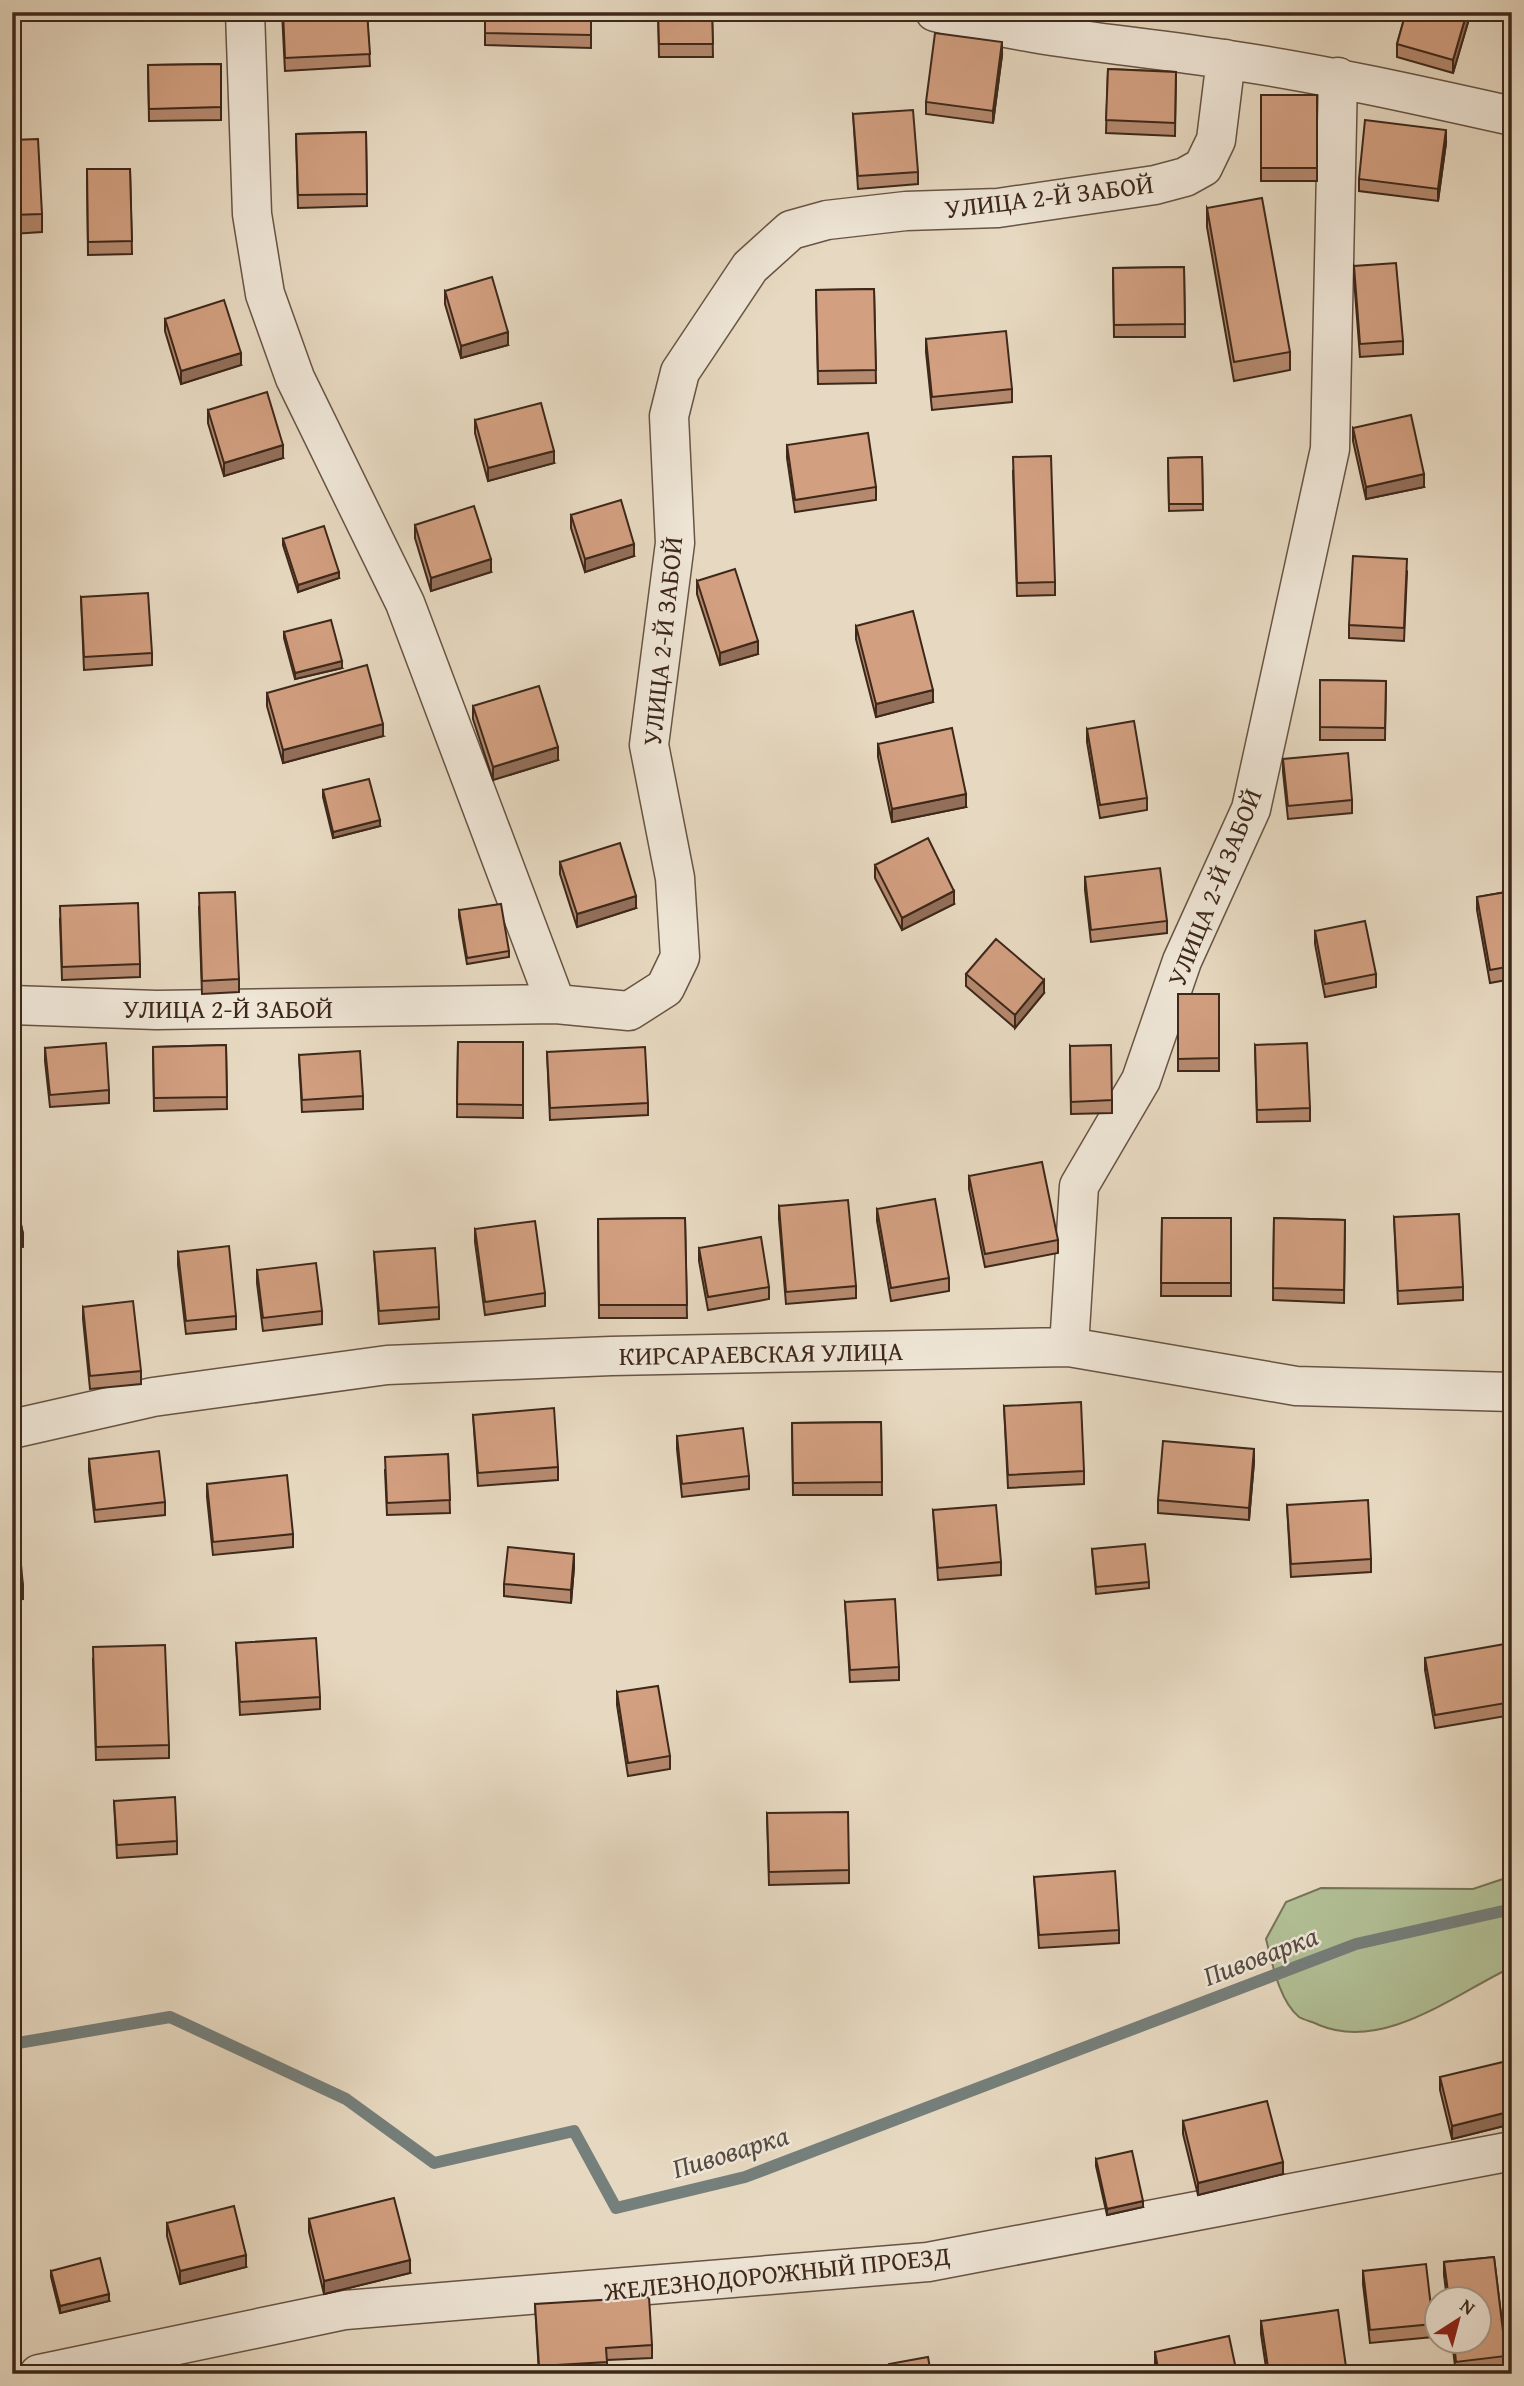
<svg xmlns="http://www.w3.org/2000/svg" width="1524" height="2386" viewBox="0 0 1524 2386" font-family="'Gentium Book Plus',serif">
<rect width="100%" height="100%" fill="#e7d9c1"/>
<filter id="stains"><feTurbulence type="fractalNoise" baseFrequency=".00286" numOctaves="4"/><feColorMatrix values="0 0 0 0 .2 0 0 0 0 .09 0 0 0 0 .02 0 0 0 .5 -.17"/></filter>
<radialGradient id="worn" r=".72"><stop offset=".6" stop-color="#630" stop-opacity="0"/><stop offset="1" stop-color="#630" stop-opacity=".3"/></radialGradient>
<path fill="#b2c096" stroke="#787458" stroke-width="2" d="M1512,1876V1967C1455,1994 1384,2052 1319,2025C1313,2022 1304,2020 1299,2017C1279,2001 1272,1962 1266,1939L1286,1902L1321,1888L1473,1889Z"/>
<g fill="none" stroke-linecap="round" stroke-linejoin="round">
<path stroke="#757f7b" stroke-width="12" d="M12,2044L170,2017L346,2099L434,2163L574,2131L616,2208L745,2177L1356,1944L1512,1909"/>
<defs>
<path id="minor" d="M245,12L252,214L265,294L295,378L405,603L556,1004
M935,12C1035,39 1128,44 1229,60C1324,74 1418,95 1512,116
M12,1005L156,1010L556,1004L629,1011L665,988L680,957L675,878L649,745L675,543L669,416L680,372L750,267L791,230L827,220L906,211L998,208L1155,185L1185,177L1203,167L1216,140L1226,59
M1069,1347L1079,1186L1141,1080L1182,961L1251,809L1330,449L1338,77
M12,1429L153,1397L387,1365L611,1356L1069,1347L1296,1386L1512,1392
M39,2374L345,2310L928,2262L1512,2151"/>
</defs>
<use href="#minor" stroke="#685444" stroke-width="41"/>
<use href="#minor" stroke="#efe6d7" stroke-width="38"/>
</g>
<path fill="#b5896e" stroke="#3e281a" stroke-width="2" d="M282,12H367L370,66L285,71Z
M485,12H591V48L485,45Z
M658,12H712L713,57H659Z
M1406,12H1471L1453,73L1397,57V44Z
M1002,55L993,123L926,114V102Z
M221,64V120L149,121L148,65Z
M1108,69L1176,72L1175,136L1106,133Z
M1261,95H1317V181H1261Z
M853,114L918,172V184L858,189Z
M366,132L367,206L298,208L296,134Z
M12,140L42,214V232L12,234Z
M1446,143L1438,201L1359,191V179Z
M87,169H130L132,254L88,255Z
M1207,208L1290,352V370L1234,381L1207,227Z
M1354,266L1403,341V354L1360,357L1354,279Z
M1184,267L1185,337H1114L1113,268Z
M874,289L876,383L818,384L816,290Z
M445,291L508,345L461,358L445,304Z
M165,319L241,365L181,384L165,331Z
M926,339L1012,389V402L932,410L926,352Z
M208,410L283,458L224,476L208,423Z
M475,420L554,463L488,481L475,433Z
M1353,428L1424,487L1366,499L1353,441Z
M787,445L876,487V500L795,512L787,458Z
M1202,457L1203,510L1169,511L1168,458Z
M1013,470L1055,582V595L1017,596Z
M571,515L634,556L585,572L571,528Z
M415,525L491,572L431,591L415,538Z
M283,539L339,578L298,592L283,545Z
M1407,572L1404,641L1349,638V625Z
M697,581L758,654L720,665L697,594Z
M81,597L152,653V665L84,670Z
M856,626L933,702L876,717L856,639Z
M284,632L342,668L295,679L284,638Z
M1320,680L1386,681L1385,740H1320Z
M267,693L383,736L283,763L267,706Z
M473,706L558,760L493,780L473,719Z
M1087,729L1147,798V810L1100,818L1087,742Z
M878,744L966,807L892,822L878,757Z
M1283,759L1352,800V813L1288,819L1283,772Z
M323,790L380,826L333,838L323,797Z
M560,862L636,908L577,927L560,874Z
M875,865L954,904L902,930L875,878Z
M1085,877L1167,921V933L1091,942L1085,890Z
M1512,891V979L1490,983L1477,910V897Z
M199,906L239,979V992L202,994Z
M459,910L509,951V957L467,964L459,917Z
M60,919L140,964V977L62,980Z
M1315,931L1376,974V987L1325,997L1315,944Z
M966,974L1044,993L1015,1028L966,986Z
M1178,994H1219V1071H1178Z
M458,1042H523V1118L457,1117Z
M226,1045L227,1109L154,1111L153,1047Z
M1255,1045L1310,1108V1121L1257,1122Z
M1070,1046L1112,1100V1113L1071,1114Z
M45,1048L109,1090V1103L50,1107L45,1061Z
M547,1052L648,1103V1115L550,1120Z
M299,1055L363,1096V1109L302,1112Z
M1512,1148V1186L1509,1162V1149Z
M969,1176L1058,1240V1253L985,1267L969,1189Z
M12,1182L23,1234V1247L12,1249Z
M779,1206L856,1286V1298L786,1304L779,1219Z
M877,1209L949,1278V1291L891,1301L877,1221Z
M1394,1217L1463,1287V1300L1398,1304Z
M685,1218L687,1318H599L598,1219Z
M1162,1218H1231V1296H1161Z
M1274,1218L1345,1220L1344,1303L1273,1300Z
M475,1229L545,1293V1306L485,1315L475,1242Z
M699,1248L769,1287V1299L708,1310L699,1261Z
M178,1252L236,1316V1329L186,1334L178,1265Z
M374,1252L439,1307V1319L379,1324Z
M257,1270L322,1311V1324L263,1331L257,1283Z
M83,1307L141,1371V1384L90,1389L83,1319Z
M12,1325L21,1369V1382L12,1384Z
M1004,1406L1084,1471V1484L1008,1488Z
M473,1415L558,1467V1480L478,1486Z
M881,1422L882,1495H793L792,1423Z
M677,1436L749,1476V1489L682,1497L677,1449Z
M448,1454L450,1513L387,1515L385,1470Z
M89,1459L165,1502V1515L95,1522L89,1471Z
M1254,1462L1249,1520L1158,1513V1500Z
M207,1484L293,1534V1547L213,1555L207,1497Z
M1287,1505L1371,1559V1572L1291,1577Z
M933,1510L1001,1562V1575L938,1580Z
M12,1522L23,1586V1599L12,1600Z
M1092,1549L1149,1582V1588L1096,1594Z
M574,1567L571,1603L504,1596V1584Z
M845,1602L899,1667V1680L850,1682Z
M236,1643L320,1697V1709L240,1715Z
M1425,1658L1512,1684V1715L1435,1728L1425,1670Z
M93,1660L169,1745V1758L96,1760Z
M617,1692L670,1756V1769L628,1776L617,1705Z
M114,1801L177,1841V1854L117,1858Z
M767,1813L849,1870V1883L769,1885Z
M1034,1877L1119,1930V1943L1039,1948Z
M1440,2077L1512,2080V2124L1452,2139L1440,2090Z
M1183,2121L1283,2174L1198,2195L1183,2134Z
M1096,2159L1143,2207L1107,2215L1096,2166Z
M309,2219L410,2273L324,2294L309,2232Z
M167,2223L246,2267L180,2284L167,2236Z
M1494,2257L1506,2356V2369L1466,2374H1456L1452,2341H1479V2299H1447L1444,2275V2262Z
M51,2271L109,2301L60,2313L51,2277Z
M1363,2271L1433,2324V2337L1370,2343L1363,2284Z
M535,2304L652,2345V2358L607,2360V2374H539Z
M1261,2321L1347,2374H1267L1261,2334Z
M1155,2352L1237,2374H1156L1155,2365Z"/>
<path fill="#936f5a" stroke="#3e281a" stroke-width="2" d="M1467,12H1471L1453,73V60Z
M1002,42V55L993,123V111Z
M1446,130V143L1438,201V189Z
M508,332V345L461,358V346Z
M241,353V365L181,384V371Z
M283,445V458L224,476V463Z
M554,451V463L488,481V468Z
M1424,474V487L1366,499V487Z
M634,544V556L585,572V559Z
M491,559V572L431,591V578Z
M339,572V578L298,592V585Z
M758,641V654L720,665V653Z
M342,661V668L295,679V673Z
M933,690V702L876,717V704Z
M383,724V736L283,763V750Z
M558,747V760L493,780V767Z
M966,794V807L892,822V809Z
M380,820V826L333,838V832Z
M954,891V904L902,930V918Z
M636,896V908L577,927V914Z
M1044,980V993L1015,1028V1015Z
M1254,1449V1462L1249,1520V1508Z
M574,1554V1567L571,1603V1590Z
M1512,2111V2124L1452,2139V2126Z
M1283,2162V2174L1198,2195V2183Z
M1143,2201V2207L1107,2215V2209Z
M246,2255V2267L180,2284V2271Z
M410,2260V2273L324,2294V2281Z
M109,2294V2301L60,2313V2306Z"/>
<path fill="#d29f80" stroke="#3e281a" stroke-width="2" d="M283,12H367L370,54L285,58Z
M485,12H591V35L485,33Z
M658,12H712L713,44H659Z
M1406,12H1467L1453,60L1397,44Z
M935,33L1002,42L993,111L926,102Z
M221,64V107L149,109L148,65Z
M1108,69L1176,72L1175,123L1106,120Z
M1261,95H1317V168H1261Z
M913,110L918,172L858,176L853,114Z
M1365,120L1446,130L1438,189L1359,179Z
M366,132L367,194L298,195L296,134Z
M38,139L42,214L12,215V140Z
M87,169H130L132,241L88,242Z
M1262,198L1290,352L1234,362L1207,208Z
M1396,263L1403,341L1360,344L1354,266Z
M1184,267L1185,324L1114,325L1113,268Z
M492,277L508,332L461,346L445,291Z
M874,289L876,370L818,371L816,290Z
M224,300L241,353L181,371L165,319Z
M1006,331L1012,389L932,397L926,339Z
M267,392L283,445L224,463L208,410Z
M541,403L554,451L488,468L475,420Z
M1411,415L1424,474L1366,487L1353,428Z
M868,433L876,487L795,500L787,445Z
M1051,456L1055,582L1017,583L1013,457Z
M1202,457L1203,504H1169L1168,458Z
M621,500L634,544L585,559L571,515Z
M474,506L491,559L431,578L415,525Z
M1510,512H1512V534Z
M324,526L339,572L298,585L283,539Z
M1353,556L1407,559L1404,628L1349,625Z
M735,569L758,641L720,653L697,581Z
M148,593L152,653L84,657L81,597Z
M913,611L933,690L876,704L856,626Z
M331,620L342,661L295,673L284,632Z
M367,665L383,724L283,750L267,693Z
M1320,680L1386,681L1385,728L1320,727Z
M539,686L558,747L493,767L473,706Z
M1134,721L1147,798L1100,805L1087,729Z
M952,728L966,794L892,809L878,744Z
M1348,753L1352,800L1288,806L1283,759Z
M369,779L380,820L333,832L323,790Z
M928,838L954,891L902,918L875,865Z
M620,843L636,896L577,914L560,862Z
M1160,868L1167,921L1091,930L1085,877Z
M1512,891V966L1490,970L1477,897Z
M235,892L239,979L202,981L199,893Z
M138,903L140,964L62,967L60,906Z
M501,904L509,951L467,958L459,910Z
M1365,921L1376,974L1325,984L1315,931Z
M996,939L1044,980L1015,1015L966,974Z
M1178,994H1219V1058L1178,1059Z
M458,1042H523V1105L457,1104Z
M106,1043L109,1090L50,1095L45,1048Z
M1307,1043L1310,1108L1257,1110L1255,1045Z
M226,1045L227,1097L154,1098L153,1047Z
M1111,1045L1112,1100L1071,1102L1070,1046Z
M645,1047L648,1103L550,1108L547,1052Z
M360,1051L363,1096L302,1100L299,1055Z
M1512,1148V1173L1509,1149Z
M1042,1162L1058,1240L985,1254L969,1176Z
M12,1182L23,1234L12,1236Z
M935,1199L949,1278L891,1288L877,1209Z
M848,1200L856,1286L786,1292L779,1206Z
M1459,1214L1463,1287L1398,1291L1394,1217Z
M685,1218L687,1305H599L598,1219Z
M1162,1218H1231V1283H1161Z
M1274,1218L1345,1220L1344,1290L1273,1288Z
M535,1221L545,1293L485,1302L475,1229Z
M761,1237L769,1287L708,1297L699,1248Z
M229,1246L236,1316L186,1321L178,1252Z
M435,1248L439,1307L379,1311L374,1252Z
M316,1263L322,1311L263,1318L257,1270Z
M133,1301L141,1371L90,1376L83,1307Z
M12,1325L21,1369L12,1371Z
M1081,1402L1084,1471L1008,1475L1004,1406Z
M554,1408L558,1467L478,1473L473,1415Z
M881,1422L882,1482L793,1483L792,1423Z
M743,1428L749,1476L682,1484L677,1436Z
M1163,1441L1254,1449L1249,1508L1158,1500Z
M159,1451L165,1502L95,1510L89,1459Z
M448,1454L450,1500L387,1503L385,1457Z
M287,1475L293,1534L213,1542L207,1484Z
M1368,1500L1371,1559L1291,1564L1287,1505Z
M996,1505L1001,1562L938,1568L933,1510Z
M17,1521L23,1586L12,1587V1522Z
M1145,1544L1149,1582L1096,1587L1092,1549Z
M508,1547L574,1554L571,1590L504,1584Z
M895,1599L899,1667L850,1670L845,1602Z
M316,1638L320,1697L240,1702L236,1643Z
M1505,1644L1512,1684V1702L1435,1715L1425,1658Z
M165,1645L169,1745L96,1747L93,1647Z
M658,1686L670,1756L628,1763L617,1692Z
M175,1797L177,1841L117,1845L114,1801Z
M848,1812L849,1870L769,1872L767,1813Z
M1115,1871L1119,1930L1039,1935L1034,1877Z
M1507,2061L1512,2080V2111L1452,2126L1440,2077Z
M1267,2101L1283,2162L1198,2183L1183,2121Z
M1132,2151L1143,2201L1107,2209L1096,2159Z
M394,2198L410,2260L324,2281L309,2219Z
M234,2206L246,2255L180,2271L167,2223Z
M1494,2257L1506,2356L1456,2362L1454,2341H1479V2299H1449L1444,2262Z
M100,2258L109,2294L60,2306L51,2271Z
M1426,2264L1433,2324L1370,2330L1363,2271Z
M649,2297L652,2345L606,2348L607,2362L539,2366L535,2304Z
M1338,2310L1347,2374H1269L1261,2321Z
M1229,2336L1237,2374H1159L1155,2352Z
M928,2357L931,2374H891L889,2364Z
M1110,2367L1112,2374H1076Z"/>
<g text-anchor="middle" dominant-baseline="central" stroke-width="5" stroke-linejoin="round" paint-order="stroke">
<g font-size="26" fill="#3e281a" stroke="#efe6d7">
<text transform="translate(1049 196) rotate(-7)">УЛИЦА 2-Й ЗАБОЙ</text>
<text transform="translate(662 641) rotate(-84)">УЛИЦА 2-Й ЗАБОЙ</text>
<text transform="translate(1214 887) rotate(-68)">УЛИЦА 2-Й ЗАБОЙ</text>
<text x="228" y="1008">УЛИЦА 2-Й ЗАБОЙ</text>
<text transform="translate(761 1353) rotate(-1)">КИРСАРАЕВСКАЯ УЛИЦА</text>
<text transform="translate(777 2273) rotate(-6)">ЖЕЛЕЗНОДОРОЖНЫЙ ПРОЕЗД</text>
</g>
<g font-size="28" font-style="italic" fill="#554c42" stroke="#efe6d7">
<text transform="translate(1260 1955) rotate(-21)">Пивоварка</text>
<text transform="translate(730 2151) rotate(-17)">Пивоварка</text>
</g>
</g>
<rect width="1524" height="2386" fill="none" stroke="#e7d9c1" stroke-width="42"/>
<rect x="14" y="14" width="1496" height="2358" fill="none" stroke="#3e281a" stroke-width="3.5"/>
<rect x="21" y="21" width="1482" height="2344" fill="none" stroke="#3e281a" stroke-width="2"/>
<g transform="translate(1458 2320) rotate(36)"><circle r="33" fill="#efe6d7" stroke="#a89a8b" stroke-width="2"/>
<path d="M0-5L12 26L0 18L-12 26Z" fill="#8f2418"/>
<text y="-10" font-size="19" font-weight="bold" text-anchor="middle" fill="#3e281a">N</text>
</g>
<rect width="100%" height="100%" filter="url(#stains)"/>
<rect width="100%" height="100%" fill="url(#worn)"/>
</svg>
